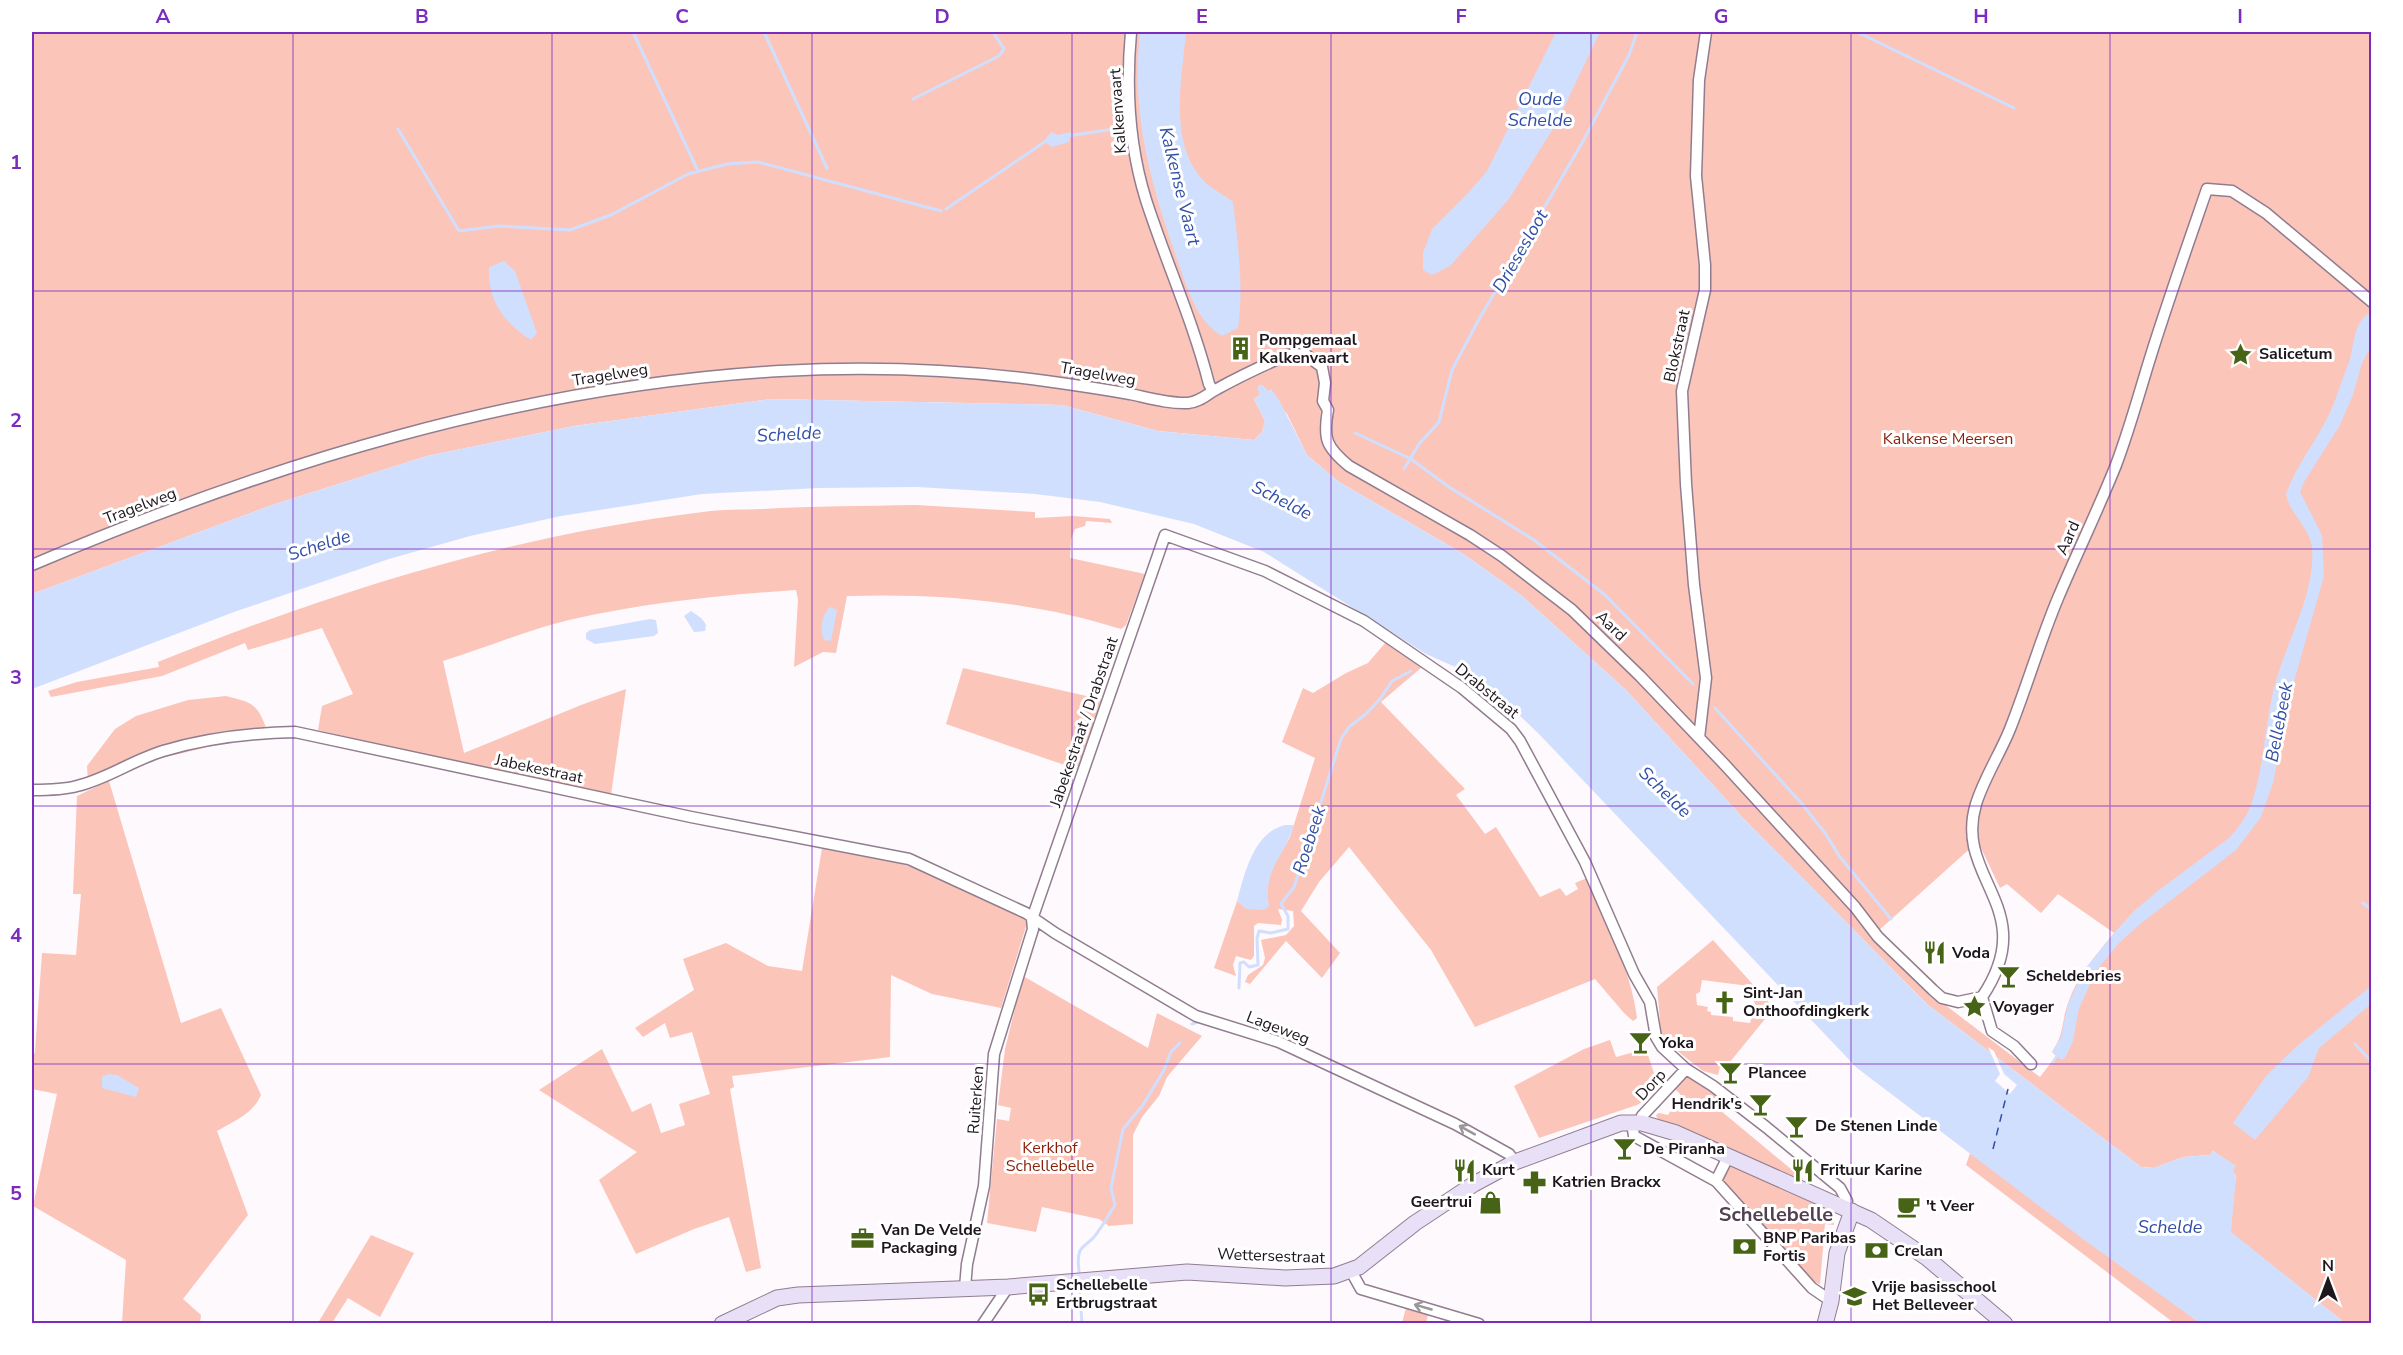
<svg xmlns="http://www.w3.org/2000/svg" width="2403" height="1355" viewBox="0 0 2403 1355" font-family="'Nunito Sans',sans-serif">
<rect width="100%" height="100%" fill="#fef9fd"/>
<path fill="#fbc5b9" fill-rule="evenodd" d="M32,32H2371V1323H2345L2230,1232L2236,1175L2232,1171L2235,1166L2213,1151L2210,1155L2183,1157L2154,1168L2141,1167L1928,1005L1745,820L1626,690L1521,595L1462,553L1339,482L1307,455L1287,414L1268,391L1260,393V395L1254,399L1265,421L1262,432L1254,440L1158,431L1062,405L771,399L574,426L427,456L272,505L32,594ZM1974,845L1981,848L2000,888L2007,884L2041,913L2058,894L2114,933C2096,955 2077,976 2068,1003C2061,1023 2065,1032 2052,1052L2056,1056L2040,1077L1940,1001L1877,932Z
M916,505L1035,512V518L1073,516L1110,519L1112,523L1086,521L1085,526L1075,529L1071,539L1070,558L1145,574L1126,625L1121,629C1032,601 939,593 847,596L836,653L823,652L794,667L798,600L796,590C721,595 643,603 569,620C527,630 485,648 443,661L464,753L581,705L626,689L611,795L446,761L318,730L322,706L353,694L322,628L248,650L245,643L162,676L51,697L48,691L77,682L159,667L158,662C335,591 512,535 703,512C722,509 742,510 762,509C813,506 865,506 916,505Z
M1386,642L1422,667L1381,702L1465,789L1456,795L1485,834L1496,827L1540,897L1560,888L1566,896L1578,889L1575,883L1587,878C1606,923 1631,969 1637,1018L1633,1021L1624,1013L1595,979L1475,1027L1431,950L1349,847L1319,882L1301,911L1340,953L1322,978L1286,941L1250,984L1245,982L1248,975L1263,965L1265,958L1261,940L1286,935L1294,926L1293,911L1278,909L1282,920L1281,925L1258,923L1254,926V956L1251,960L1236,956L1233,965L1236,976L1214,968L1237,901L1247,909L1269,906L1267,897L1269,874L1290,837L1315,758L1282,742L1303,688L1313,693L1346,673L1368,663Z
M963,668L1104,700L1079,770L946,724Z
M226,696C253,703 257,703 267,730L234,741L157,759L109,781L181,1023L221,1008L261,1095C253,1114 234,1121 217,1131L248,1215L183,1299L201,1315L200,1323H122L126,1260L33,1206L57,1094L32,1089V1059L35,1052L42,953L76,955L81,894H73L77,796L106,782L88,783L87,766L115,729L136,716L188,700Z
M822,848L883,859L930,872L1028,920L1001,1008L932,994L891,975L890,1057L732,1076L734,1087L730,1089L761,1268L746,1272L729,1217L694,1229L636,1254L599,1180L637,1152L539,1090L602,1049L632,1112L651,1103L661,1133L685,1125L679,1104L710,1094L692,1032L670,1038L665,1023L643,1037L635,1028L694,990L683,959L726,943L768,966L802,971Z
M1713,940L1774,1008L1725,1068L1720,1067L1718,1075L1703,1071L1666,1042L1661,1032L1657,987ZM1702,980L1749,986L1748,991L1753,992L1752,999L1755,1003L1750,1023L1733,1021V1017L1711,1015V1012L1707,1011L1708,1007L1697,1005L1696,994L1700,992Z
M1023,976L1148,1048L1157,1013L1202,1036L1167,1077L1159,1096L1142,1117L1133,1135V1224L1109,1226L1099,1219L1042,1207L1036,1232L987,1223L997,1119L1009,1121L1011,1108L998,1105L1005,1049Z
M1610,1040L1616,1057L1646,1049L1654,1073L1656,1089L1644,1101L1637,1105L1539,1138L1514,1086L1584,1049Z
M1685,1077H1691L1715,1094V1106L1803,1179L1800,1182L1658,1120L1656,1115L1659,1113L1668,1115L1681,1095L1675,1089Z
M1970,1153L2200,1323H2174L1966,1165Z
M1731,1164L1828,1208L1834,1218V1225L1825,1224L1820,1284C1804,1281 1737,1196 1723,1180Z
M371,1235L414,1253L380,1317L348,1298L332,1323H318Z
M1406,1308L1428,1315L1426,1323H1402Z"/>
<path fill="#d1dffe" d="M1140,32H1186C1182,79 1167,146 1206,183C1214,190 1224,195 1233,202C1238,243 1244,287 1238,328L1222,336C1196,321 1187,287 1177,259C1150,182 1131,114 1140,32Z
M1556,32H1600L1556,124L1509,199L1450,266L1432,275L1423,270V253L1432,229L1469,192L1487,171Z
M1051,132L1058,135L1071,132L1069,142L1052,147L1044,141Z
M504,261L515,271L537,333L531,340C504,323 487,300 489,267Z
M2371,312V346L2362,363L2353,395L2340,425L2304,482L2300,492L2322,535L2324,576L2291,692L2273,783L2261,817L2236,850L2140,924L2119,943L2096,971L2079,1008L2073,1041L2065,1058L2062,1060L2058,1057L2053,1064L2051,1063L2056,1055L2052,1052L2061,1037L2068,1004L2084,970L2114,933L2134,911L2159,890L2229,838C2240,826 2248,815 2253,799C2264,764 2265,727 2273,692C2284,645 2316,595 2312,547C2310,528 2289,513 2286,494C2297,463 2319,438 2332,408C2338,394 2342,379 2348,365C2355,346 2352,322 2371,312Z
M1260,385H1263L1268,391L1271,389L1279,400L1307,455L1339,482L1462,553L1521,595L1626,690L1745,820L1928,1005L2141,1167L2154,1168L2183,1157L2210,1155L2213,1151L2236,1166L2233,1171L2236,1175L2231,1232L2345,1323H2200L2087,1242L1857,1068L1538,733L1480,678L1426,654L1264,552L1194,524L1100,502L1035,494L917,487L819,488L702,494L561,516L470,536L389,559L234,612L32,689V594L272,505L427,456L574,426L771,399L1062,405L1158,431L1254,440L1262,432L1265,421L1254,399L1260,395L1257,387Z
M830,607L837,610L831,641L824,640C819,630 822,614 830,607Z
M691,611C698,616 702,617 706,625L705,631L694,632L684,616Z
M650,619L656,620L658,633L654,636L595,644L586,639V633L590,630Z
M1285,825H1294C1285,856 1262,870 1269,906L1264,910L1247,909L1237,901C1245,873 1253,833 1285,825Z
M2371,986V1004L2319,1048L2308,1077L2255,1140L2233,1123L2266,1076L2297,1046Z
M108,1074L117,1075L139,1088L136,1097L102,1088V1077Z"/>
<path fill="#fef9fd" d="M1988,1047L1994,1051L2004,1074L2017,1085L2010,1094L1995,1081L2000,1074Z"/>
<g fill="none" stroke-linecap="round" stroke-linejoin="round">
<path stroke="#d1dffe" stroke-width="3" d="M633,32L698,171
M764,32L827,168
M1857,32L2014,108
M913,99L999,56L1004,49L993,32
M398,129L459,231L499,226L570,230L611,215L688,174L727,164L758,162L941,211
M1067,136L1115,129
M946,209L1046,141
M1355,433L1411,459L1449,487L1534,540L1604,594L1693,684
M1404,469L1419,444L1439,422L1452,370L1478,321L1582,143L1629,55L1637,32
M1715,708L1802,804L1825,833L1840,857L1891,919
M2363,903L2372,910
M1239,988L1240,963L1244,962L1249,967L1258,965L1257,938L1259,931L1271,933L1288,929V916L1281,904L1294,887L1341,739L1349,727L1366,714L1380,699L1392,681L1411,671
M1192,1024L1200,1021
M2355,1044L2372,1062
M1079,1271C1075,1240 1088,1250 1099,1230C1105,1222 1109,1214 1115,1205L1111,1188L1123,1129L1143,1105L1164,1070L1171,1052L1180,1043
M1080,1294L1082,1324"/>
<path stroke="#314fa5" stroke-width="1.5" stroke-dasharray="8 6" stroke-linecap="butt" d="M1993,1149L2008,1089"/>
<defs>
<path id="street" d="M1131,32C1126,88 1129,146 1146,200C1166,262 1193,321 1209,384L1213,391
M32,565C269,464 521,386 780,371C870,366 957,369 1046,381C1075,385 1102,389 1130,394C1149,398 1169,404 1188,403C1200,402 1207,394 1217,389C1240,376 1264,365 1287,355L1305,354L1322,367L1325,383L1323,401L1328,410C1323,439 1326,447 1349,466L1470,535L1502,556L1572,610L1640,676L1725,765L1855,907L1878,937L1933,990L1942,998L1958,1002L1982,997C2042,908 1953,879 1976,804C1984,778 2000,754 2010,729C2027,686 2040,641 2058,598C2077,553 2098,510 2116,465C2130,428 2140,390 2152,352C2169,298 2188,244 2207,189L2232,191L2266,213L2372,302
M1699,738L1706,678L1694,585L1686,484L1682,391L1705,290V265L1696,176L1699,80L1706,32
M32,790C47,790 63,790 77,786C107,779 133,760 163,751C206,738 250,733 295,732L691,817L909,859L1026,913L1055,933L1196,1016L1279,1042L1455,1124L1509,1154L1515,1162
M1982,997L1992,1031L2014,1046L2031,1064
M1632,1123L1634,1136L1716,1181L1812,1288L1831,1301
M1642,1123V1116L1686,1069
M1716,1181L1728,1157
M1351,1271L1361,1289L1479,1324
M965,1288L967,1264L984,1186L994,1054L1033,929L1032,919L1165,535L1265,571L1364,621L1462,688L1511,729L1520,741L1585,862L1634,974L1650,1002L1656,1037L1662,1047L1686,1069L1713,1086L1766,1127L1840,1188L1847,1201L1845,1207
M983,1324L1008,1287"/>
<path id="secondary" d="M722,1324L777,1298L798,1295L1008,1287L1187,1272L1285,1278L1334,1276L1359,1267L1415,1223L1474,1184L1515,1162L1621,1123H1642L1676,1133L1871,1220L1927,1258L2005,1324
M1825,1324L1831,1301L1837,1253L1852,1211"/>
</defs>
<use href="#street" stroke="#917d8f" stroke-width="13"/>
<use href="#secondary" stroke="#917d8f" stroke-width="17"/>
<use href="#street" stroke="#fff" stroke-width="10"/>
<use href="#secondary" stroke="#e7e0f7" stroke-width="15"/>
</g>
<defs><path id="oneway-shaft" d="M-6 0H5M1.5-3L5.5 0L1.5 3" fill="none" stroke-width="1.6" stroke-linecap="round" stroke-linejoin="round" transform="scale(1.5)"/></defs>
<g stroke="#9a9699">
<use href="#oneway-shaft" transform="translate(1467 1130) rotate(-151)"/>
<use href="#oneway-shaft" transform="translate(1423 1307) rotate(-164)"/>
</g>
<path fill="none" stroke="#7b2cbf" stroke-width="1.5" stroke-opacity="0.55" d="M293,32V1324M552,32V1324M812,32V1324M1072,32V1324M1331,32V1324M1591,32V1324M1851,32V1324M2110,32V1324M32,291H2372M32,549H2372M32,806H2372M32,1064H2372"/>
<defs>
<symbol id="building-bare" viewBox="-9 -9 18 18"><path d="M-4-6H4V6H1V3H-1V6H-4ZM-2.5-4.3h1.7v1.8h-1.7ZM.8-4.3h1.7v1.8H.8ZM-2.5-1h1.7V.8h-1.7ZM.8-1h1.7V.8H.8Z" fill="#476416" stroke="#fff" stroke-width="2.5" paint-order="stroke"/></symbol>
<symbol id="sight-bare" viewBox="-9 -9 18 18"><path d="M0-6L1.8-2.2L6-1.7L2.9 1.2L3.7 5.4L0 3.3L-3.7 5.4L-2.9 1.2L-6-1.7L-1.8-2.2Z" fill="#476416" stroke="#fff" stroke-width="2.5" paint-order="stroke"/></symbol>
<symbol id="restaurant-bare" viewBox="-9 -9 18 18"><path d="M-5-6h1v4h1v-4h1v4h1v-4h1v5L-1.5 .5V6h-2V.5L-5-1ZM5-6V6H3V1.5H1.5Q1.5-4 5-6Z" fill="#476416" stroke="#fff" stroke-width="2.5" paint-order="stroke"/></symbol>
<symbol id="bar-bare" viewBox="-9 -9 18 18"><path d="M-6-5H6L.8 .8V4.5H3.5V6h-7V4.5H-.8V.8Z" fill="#476416" stroke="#fff" stroke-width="2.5" paint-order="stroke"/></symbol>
<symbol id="church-bare" viewBox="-9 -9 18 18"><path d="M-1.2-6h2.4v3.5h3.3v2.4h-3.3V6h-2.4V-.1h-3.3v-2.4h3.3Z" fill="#476416" stroke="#fff" stroke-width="2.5" paint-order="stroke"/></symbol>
<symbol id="pharmacy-bare" viewBox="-9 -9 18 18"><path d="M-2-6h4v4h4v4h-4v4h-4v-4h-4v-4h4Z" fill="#476416" stroke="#fff" stroke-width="2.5" paint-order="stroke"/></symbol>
<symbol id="shop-bare" viewBox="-9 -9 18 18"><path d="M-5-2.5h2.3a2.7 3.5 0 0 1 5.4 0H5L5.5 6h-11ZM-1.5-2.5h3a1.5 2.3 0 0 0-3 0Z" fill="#476416" stroke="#fff" stroke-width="2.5" paint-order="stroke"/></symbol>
<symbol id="cafe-bare" viewBox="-9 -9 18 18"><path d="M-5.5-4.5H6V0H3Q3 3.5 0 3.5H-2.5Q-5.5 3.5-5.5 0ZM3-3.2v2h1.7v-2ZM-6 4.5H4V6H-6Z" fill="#476416" stroke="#fff" stroke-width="2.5" paint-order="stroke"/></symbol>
<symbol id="office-bare" viewBox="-9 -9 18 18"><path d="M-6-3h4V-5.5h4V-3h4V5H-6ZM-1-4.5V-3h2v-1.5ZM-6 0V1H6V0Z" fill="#476416" stroke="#fff" stroke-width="2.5" paint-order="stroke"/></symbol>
<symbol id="bank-bare" viewBox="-9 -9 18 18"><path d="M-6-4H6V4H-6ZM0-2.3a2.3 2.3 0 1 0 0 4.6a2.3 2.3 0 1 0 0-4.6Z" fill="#476416" stroke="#fff" stroke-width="2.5" paint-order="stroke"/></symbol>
<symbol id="bus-bare" viewBox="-9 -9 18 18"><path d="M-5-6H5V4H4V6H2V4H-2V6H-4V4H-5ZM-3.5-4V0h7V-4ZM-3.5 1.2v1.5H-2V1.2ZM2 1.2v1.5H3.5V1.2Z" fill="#476416" stroke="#fff" stroke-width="2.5" paint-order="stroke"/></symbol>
<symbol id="school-bare" viewBox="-9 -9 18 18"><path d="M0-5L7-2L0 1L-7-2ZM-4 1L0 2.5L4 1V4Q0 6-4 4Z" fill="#476416" stroke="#fff" stroke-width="2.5" paint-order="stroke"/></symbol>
</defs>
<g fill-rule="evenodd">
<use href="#building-bare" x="1224" y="332" width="33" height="33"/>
<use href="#sight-bare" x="2224" y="338" width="33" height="33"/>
<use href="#restaurant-bare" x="1918" y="936" width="33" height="33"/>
<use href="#bar-bare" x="1992" y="960" width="33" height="33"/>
<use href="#church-bare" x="1708" y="986" width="33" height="33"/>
<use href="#sight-bare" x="1958" y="990" width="33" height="33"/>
<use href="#bar-bare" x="1624" y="1026" width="33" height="33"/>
<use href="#bar-bare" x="1714" y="1056" width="33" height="33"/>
<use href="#bar-bare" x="1744" y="1088" width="33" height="33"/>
<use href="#bar-bare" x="1780" y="1110" width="33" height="33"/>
<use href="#bar-bare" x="1608" y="1132" width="33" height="33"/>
<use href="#restaurant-bare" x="1448" y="1154" width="33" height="33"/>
<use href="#restaurant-bare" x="1786" y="1154" width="33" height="33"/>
<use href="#pharmacy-bare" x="1518" y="1166" width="33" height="33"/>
<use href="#shop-bare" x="1474" y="1186" width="33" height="33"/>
<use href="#cafe-bare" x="1892" y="1190" width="33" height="33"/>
<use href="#office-bare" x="846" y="1222" width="33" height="33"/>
<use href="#bank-bare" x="1728" y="1230" width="33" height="33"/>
<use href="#bank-bare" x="1860" y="1234" width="33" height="33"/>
<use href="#bus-bare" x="1022" y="1278" width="33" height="33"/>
<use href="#school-bare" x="1838" y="1280" width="33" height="33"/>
</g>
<g text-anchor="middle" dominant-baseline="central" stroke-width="6" stroke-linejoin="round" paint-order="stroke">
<g font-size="16" fill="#1e161d" stroke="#fff">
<text transform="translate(1118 111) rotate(-94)">Kalkenvaart</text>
<text transform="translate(1677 346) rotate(-78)">Blokstraat</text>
<text transform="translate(1098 374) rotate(10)">Tragelweg</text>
<text transform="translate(610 375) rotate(-9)">Tragelweg</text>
<text transform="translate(140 506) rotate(-21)">Tragelweg</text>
<text transform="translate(2068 538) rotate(-66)">Aard</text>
<text transform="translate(1611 626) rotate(44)">Aard</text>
<text transform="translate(1487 691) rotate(39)">Drabstraat</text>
<text transform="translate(1084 722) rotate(-71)">Jabekestraat / Drabstraat</text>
<text transform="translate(539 769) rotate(12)">Jabekestraat</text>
<text transform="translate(1278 1028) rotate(21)">Lageweg</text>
<text transform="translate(1651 1085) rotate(-47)">Dorp</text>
<text transform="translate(976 1100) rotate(-86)">Ruiterken</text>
<text transform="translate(1271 1256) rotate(2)">Wettersestraat</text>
</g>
<g font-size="16" font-weight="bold" fill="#1e161d" stroke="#fff" text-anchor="start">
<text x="1259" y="340">Pompgemaal<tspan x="1259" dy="18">Kalkenvaart</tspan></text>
<text x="2259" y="354">Salicetum</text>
<text x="1952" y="953">Voda</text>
<text x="2026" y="976">Scheldebries</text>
<text x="1743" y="993">Sint-Jan<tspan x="1743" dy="18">Onthoofdingkerk</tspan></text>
<text x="1993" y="1007">Voyager</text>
<text x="1659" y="1043">Yoka</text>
<text x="1748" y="1073">Plancee</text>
<text x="1742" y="1104" text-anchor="end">Hendrik's</text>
<text x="1815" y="1126">De Stenen Linde</text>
<text x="1643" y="1149">De Piranha</text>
<text x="1482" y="1170">Kurt</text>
<text x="1820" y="1170">Frituur Karine</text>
<text x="1552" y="1182">Katrien Brackx</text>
<text x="1472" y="1202" text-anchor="end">Geertrui</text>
<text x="1926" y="1206">'t Veer</text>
<text x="881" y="1230">Van De Velde<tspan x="881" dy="18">Packaging</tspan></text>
<text x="1763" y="1238">BNP Paribas<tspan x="1763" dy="18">Fortis</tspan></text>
<text x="1894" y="1251">Crelan</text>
<text x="1056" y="1285">Schellebelle<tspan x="1056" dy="18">Ertbrugstraat</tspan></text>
<text x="1872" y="1287">Vrije basisschool<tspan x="1872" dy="18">Het Belleveer</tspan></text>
</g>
<g font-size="16" fill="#881f0a" stroke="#fff">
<text x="1948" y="439">Kalkense Meersen</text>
<text x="1050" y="1148">Kerkhof<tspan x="1050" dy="18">Schellebelle</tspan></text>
</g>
<g font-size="18" font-style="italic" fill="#314fa5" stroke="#fff">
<text x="1540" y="99">Oude<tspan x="1540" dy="21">Schelde</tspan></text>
<text transform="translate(1180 186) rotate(76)">Kalkense Vaart</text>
<text transform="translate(1520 251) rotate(-60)">Driesesloot</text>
<text transform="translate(789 434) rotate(-3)">Schelde</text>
<text transform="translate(1282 500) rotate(27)">Schelde</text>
<text transform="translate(319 545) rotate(-18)">Schelde</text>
<text transform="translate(2279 722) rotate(-79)">Bellebeek</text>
<text transform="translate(1665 792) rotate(44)">Schelde</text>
<text transform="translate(1309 840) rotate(-72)">Roebeek</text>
<text x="2170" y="1227">Schelde</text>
</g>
<g font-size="20" font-weight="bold" fill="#524050" stroke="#fff">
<text x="1776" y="1214">Schellebelle</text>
</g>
</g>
<rect width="2403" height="1355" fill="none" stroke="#ffffff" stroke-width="66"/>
<g transform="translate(2328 1280)" stroke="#ffffff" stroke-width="4.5" paint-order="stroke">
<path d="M0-4.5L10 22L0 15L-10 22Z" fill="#1e161d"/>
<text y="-9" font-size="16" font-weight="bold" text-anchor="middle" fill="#1e161d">N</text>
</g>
<rect x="33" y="33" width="2337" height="1289" fill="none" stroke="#7b2cbf" stroke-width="2"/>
<g font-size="20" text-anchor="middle" font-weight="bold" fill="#7b2cbf">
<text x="163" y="23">A</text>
<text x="422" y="23">B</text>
<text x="682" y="23">C</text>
<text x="942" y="23">D</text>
<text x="1202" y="23">E</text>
<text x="1461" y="23">F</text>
<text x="1721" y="23">G</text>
<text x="1981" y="23">H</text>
<text x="2240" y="23">I</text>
<text x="16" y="169">1</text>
<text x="16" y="427">2</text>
<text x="16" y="684">3</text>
<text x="16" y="942">4</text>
<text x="16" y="1200">5</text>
</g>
</svg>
